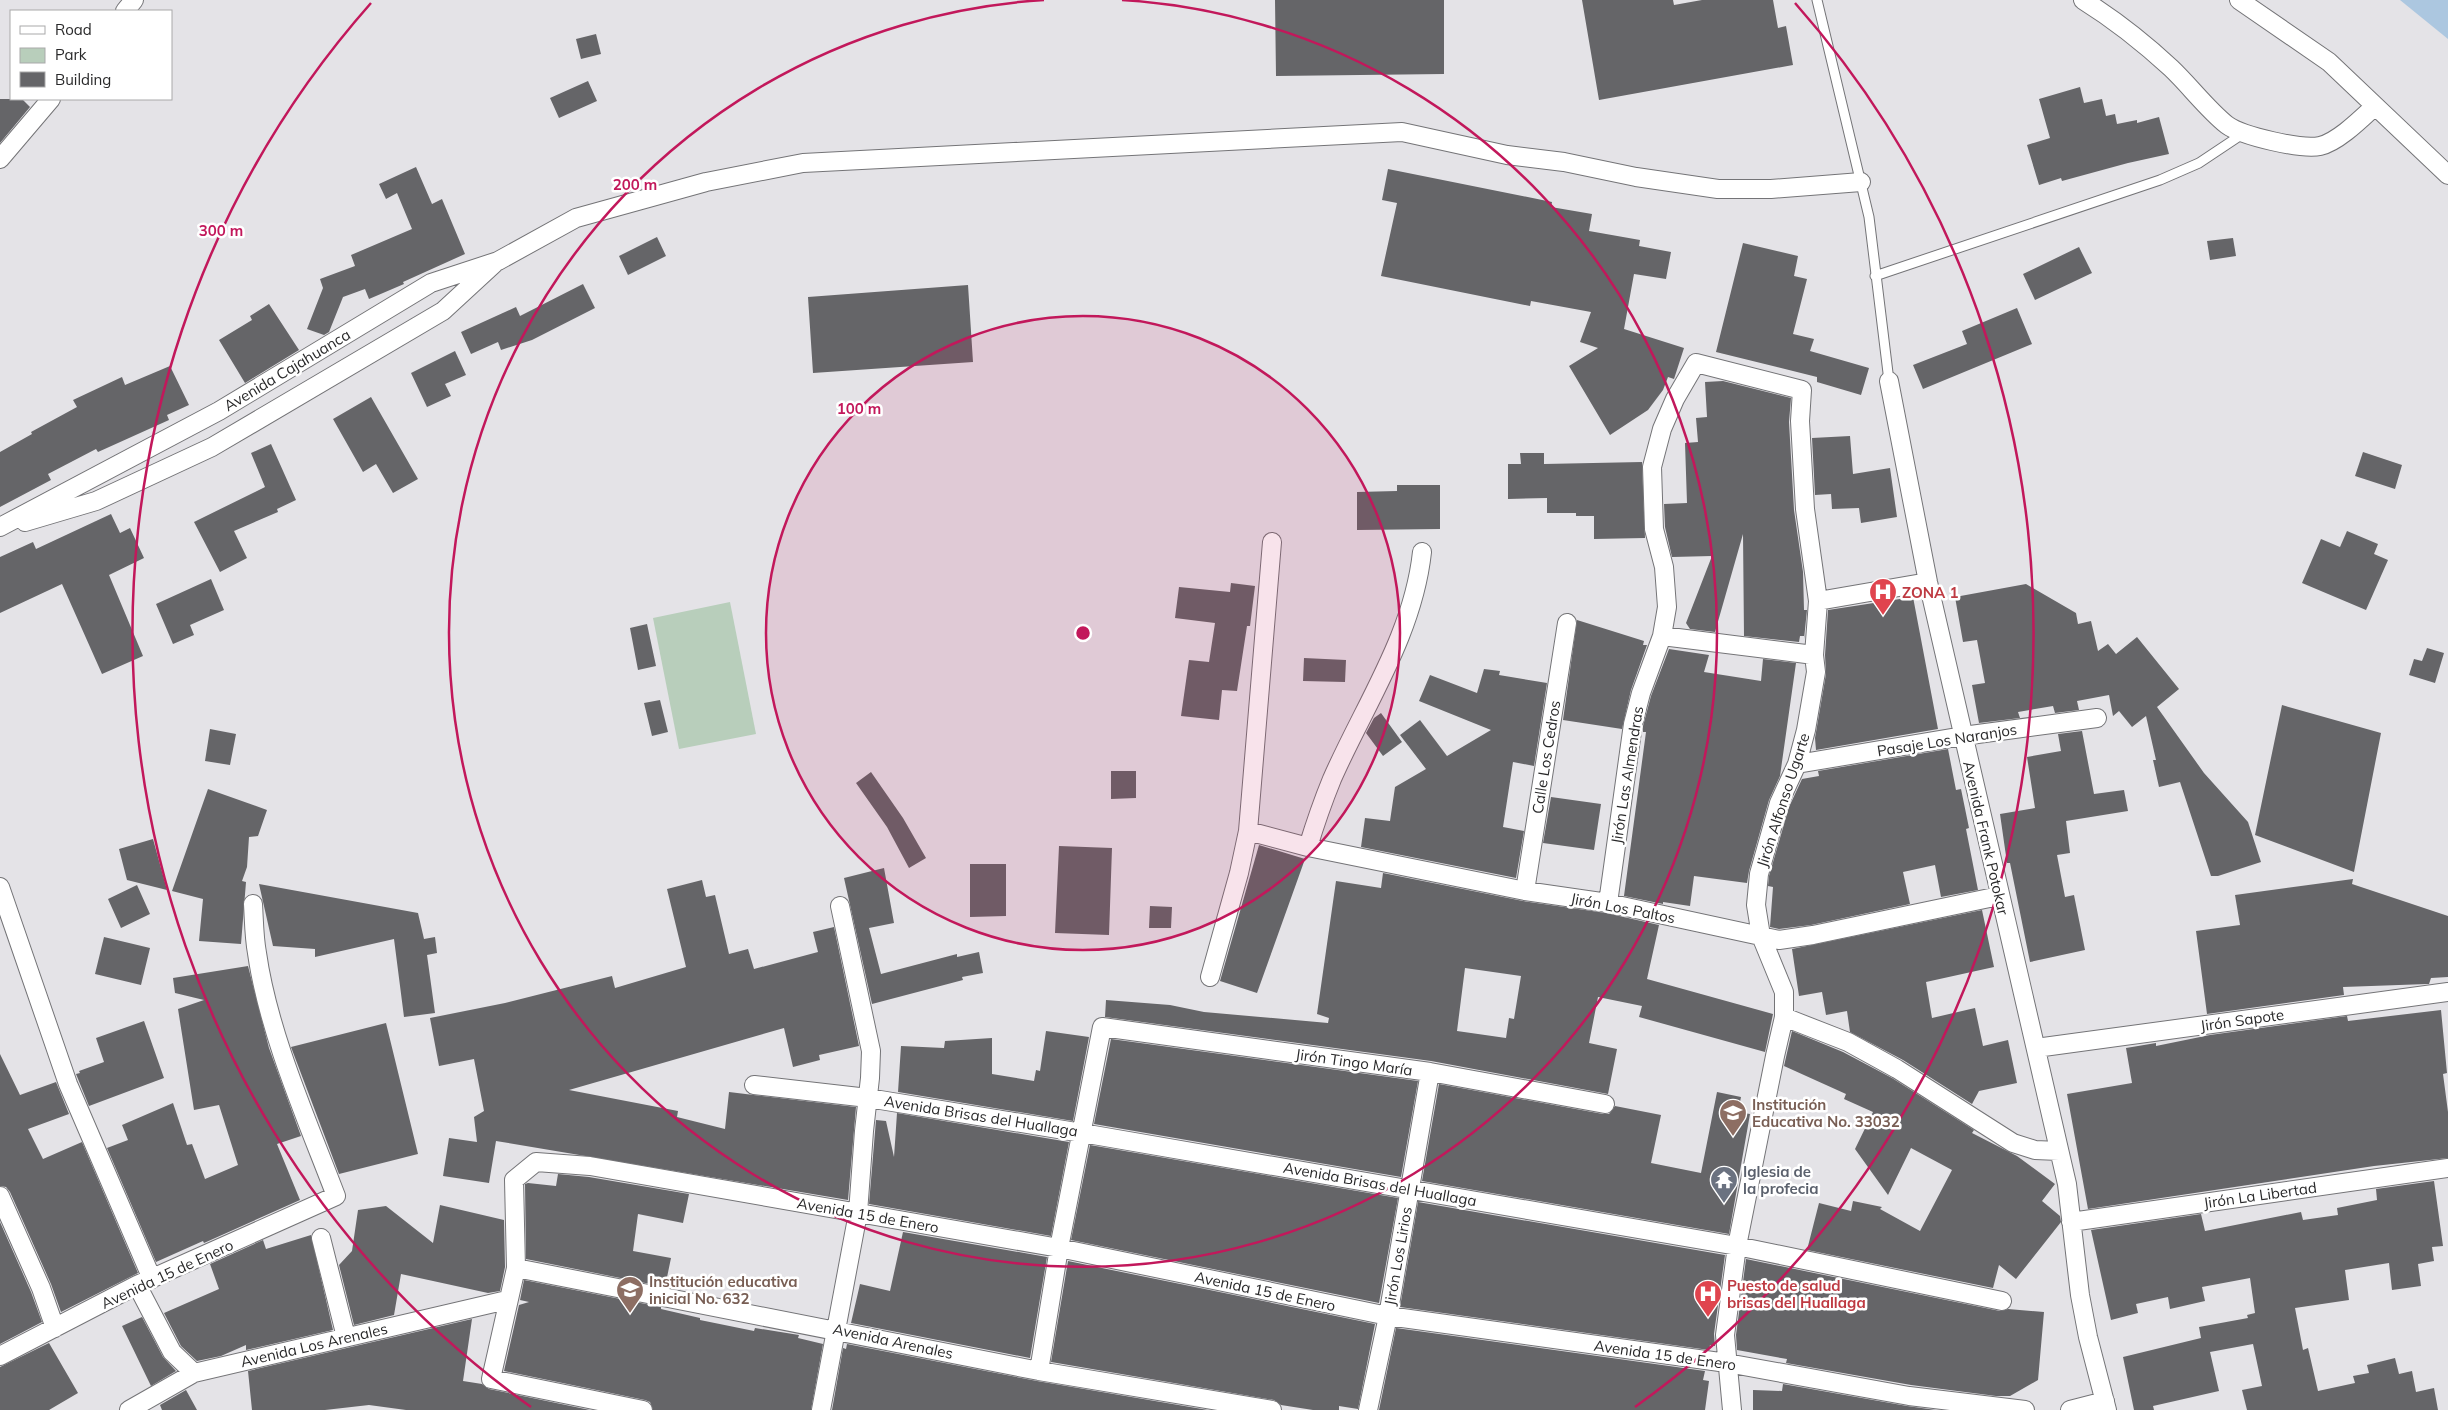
<svg xmlns="http://www.w3.org/2000/svg" width="2448" height="1410" viewBox="0 0 2448 1410" font-family="Mulish,sans-serif">
<rect width="100%" height="100%" fill="#e4e3e7"/>
<path fill="#b8cebb" d="M730,602L756,734L679,749L653,618Z"/>
<path fill="#acc7e0" d="M2400,0H2448V39Z"/>
<path fill="#656568" fill-rule="evenodd" d="M1275,0H1444V74L1276,76Z
M1582,0H1673L1674,5L1702,0H1773L1778,28L1786,26L1793,65L1599,100Z
M596,34L601,54L581,59L576,39Z
M588,81L597,101L559,118L550,98Z
M2080,87L2084,103L2102,99L2106,116L2115,114L2117,124L2137,120V123L2159,117L2169,154L2128,163L2062,181L2061,178L2039,185L2027,145L2050,138L2039,99Z
M0,99H22L30,107L0,143Z
M416,167L432,204L442,199L465,254L403,282L404,284L369,299L365,289L343,297L329,332L324,335L307,329L323,288L320,279L355,266L351,255L412,229L397,193L386,199L379,184Z
M1388,169L1552,202L1551,207L1592,214L1589,231L1640,240L1639,246L1671,252L1666,279L1634,274L1624,329L1684,348L1674,379L1668,377L1663,390L1648,410L1610,435L1569,366L1598,348L1580,342L1591,312L1531,301L1530,306L1381,276L1397,203L1382,200Z
M657,237L666,256L628,275L619,256Z
M2233,238L2236,256L2210,260L2207,241Z
M1743,243L1798,256L1794,276L1807,279L1793,334L1814,339L1810,351L1869,368L1861,395L1817,382V377L1716,352Z
M2079,247L2092,273L2035,300L2023,274Z
M583,284L595,308L532,340L501,350L498,342L471,354L461,332L516,307L520,316Z
M968,285L973,362L813,373L808,297Z
M269,304L299,350L245,383L219,340L252,320L250,316Z
M2017,308L2032,344L1923,389L1913,365L1967,344L1962,331Z
M455,351L466,375L445,384L451,396L427,407L411,373Z
M170,366L189,405L167,415L169,420L98,452L96,449L48,474L51,480L0,507V452L32,434L31,432L77,407L73,400L122,377L125,385Z
M1723,381L1791,398L1789,422L1794,510L1803,572L1804,610H1807L1804,639V636H1800L1799,642L1744,636L1743,534L1715,632L1690,629L1686,623L1712,556L1672,557L1665,527L1664,504L1687,503L1685,443L1698,442L1696,418L1707,417L1705,382Z
M371,397L418,479L393,493L376,464L363,472L333,419Z
M1850,436L1853,474L1890,468L1897,517L1861,523L1859,508L1832,509L1831,494L1815,495L1812,438Z
M271,444L296,500L277,509L278,512L234,531L247,558L220,572L194,522L265,487L251,453Z
M2363,452L2402,465L2395,489L2355,476Z
M1520,453H1544V464L1642,462L1645,538L1594,539V516H1576V513H1547V498L1508,499V464H1521Z
M1397,485H1440V529L1357,530V492L1397,491Z
M111,514L120,533L130,528L144,558L109,575L143,656L102,674L62,584L0,613V557L33,542L36,549Z
M2347,531L2378,544L2374,554L2388,560L2366,610L2302,583L2321,539L2340,547Z
M211,579L224,610L190,625L194,635L173,644L156,604Z
M1231,583L1255,586L1250,626H1247L1237,691L1222,690L1219,720L1181,716L1189,660L1209,662L1215,623L1175,618L1179,587L1230,592Z
M2026,584L2076,613L2078,624L2091,621L2098,651L2108,644L2116,654L2137,637L2179,689L2157,707L2204,773L2248,822L2261,862L2218,876H2211L2180,782L2159,787L2153,760H2156L2146,716L2132,727L2119,711L2113,716L2109,695L2077,701L2079,710L2055,713L2053,706L2018,712L2020,718L1979,723L1972,685L1985,683L1977,640L1963,642L1955,597Z
M1913,597L1938,729L1816,750L1815,738L1826,674L1825,655L1828,610Z
M1577,620L1644,641L1643,645H1647L1631,690L1622,729L1563,720Z
M647,624L656,666L638,670L630,628Z
M2427,648L2444,653L2435,683L2409,675L2414,659L2422,661Z
M1669,649L1709,655L1704,672L1761,681L1763,659L1796,663L1780,776L1769,800L1749,871L1747,883L1694,876L1690,906L1663,902V904L1624,896L1646,732H1643V726L1651,696Z
M1304,658L1346,660L1345,682L1303,681Z
M1484,669L1500,671L1499,675L1547,683L1534,766L1513,762L1503,827L1524,831L1516,878L1361,847L1365,818L1390,821L1395,787L1426,769L1400,735L1420,720L1447,756L1491,730L1419,701L1430,675L1477,693Z
M660,700L668,732L652,736L644,703Z
M2282,705L2381,733L2354,872L2255,835Z
M1381,713L1402,742L1383,756L1366,733L1374,718Z
M210,729L236,734L230,765L205,761Z
M2082,731L2094,794L2124,790L2128,811L2066,821L2070,853L2057,855L2065,897L2074,895L2085,950L2030,962L2010,863H2007L2000,814L2035,808L2027,757L2061,751L2058,734Z
M1948,749L1956,790L1961,789L1969,828L1966,829L1978,890L1941,897L1935,865L1903,872L1910,904L1811,925L1779,929L1770,927L1773,887L1768,886L1769,876L1789,807L1802,779L1819,776L1818,771Z
M1111,771H1136V798L1111,799Z
M871,772L903,818L926,858L909,868L887,827L856,783Z
M208,789L267,810L258,836L249,837L247,867L242,881L246,882L241,944L199,941L203,899L172,891Z
M1551,797L1601,804L1594,850L1543,843Z
M153,839L167,890L127,880L119,849Z
M1259,845L1305,859L1257,993L1220,981Z
M1059,846L1112,848L1109,935L1055,933Z
M970,864H1006V916L970,917Z
M884,868L894,923L869,928L881,974L957,954V957L979,952L983,973L962,977L963,980L872,1004L844,878Z
M1383,873L1523,901L1606,913L1659,925L1647,979L1773,1014L1765,1052L1639,1017L1642,1006L1598,997L1589,1043L1617,1049L1608,1094L1431,1061L1105,1017L1106,1000L1170,1005L1204,1012L1328,1023L1329,1018L1317,1014L1336,881L1381,888ZM1465,968L1521,976L1514,1019L1509,1018L1506,1038L1457,1031Z
M2353,879L2352,884L2448,916V977L2431,978L2429,984H2427L2343,987L2344,995L2207,1014L2196,931L2240,925L2235,895Z
M702,880L706,897L715,895L729,954L748,949L754,969L818,952L813,932L834,927L859,1046L819,1055L820,1060L793,1067L784,1028L569,1090L678,1111L677,1117L725,1129L729,1092L856,1107L848,1200L496,1141L489,1183L443,1176L449,1138L477,1142L474,1117L484,1111L474,1059L439,1066L430,1018L505,1003L612,976L615,988L686,967L667,889Z
M259,884L418,913L424,939L435,937L437,953L427,955L435,1013L404,1017L394,939L315,957V949L273,946Z
M137,885L150,914L121,928L108,899Z
M1150,906L1172,907L1171,928H1149Z
M1982,910L1994,967L1926,982L1932,1018L1975,1008L1983,1046L2008,1040L2017,1083L1979,1091L1972,1104L1903,1060L1850,1032L1847,1011L1826,1015L1822,992L1799,996L1792,949Z
M104,937L150,948L141,985L95,974Z
M248,966L269,1048L301,1136L277,1144L300,1200L204,1243L203,1241L156,1262L107,1148L128,1140L122,1125L173,1103L187,1145L192,1144L205,1179L238,1165L219,1105L194,1110L178,1009L204,1000L175,993L173,978Z
M2441,1010L2447,1073L2443,1074L2448,1112V1158L2374,1166L2088,1209L2067,1094L2132,1083L2126,1048L2156,1043V1046L2210,1035L2347,1016L2348,1021Z
M144,1021L164,1078L89,1106L76,1074L80,1073L79,1071L104,1062L96,1038Z
M386,1023L418,1154L339,1174L291,1047Z
M1046,1031L1089,1037L1073,1121L898,1092L901,1046L944,1048L945,1041L992,1038V1074L1034,1081L1036,1070L1040,1071Z
M1792,1031L1843,1052L1892,1078L1974,1130L1972,1133L2017,1156L2055,1184L2042,1201L2060,1216L2061,1222L2016,1279L1999,1265L1993,1288L1807,1250L1819,1203L1851,1211L1853,1201L1882,1207L1880,1209L1920,1231L1952,1170L1911,1148L1888,1195L1855,1149L1873,1112L1844,1099L1846,1094L1784,1066Z
M1111,1039L1418,1081L1401,1177L1094,1124Z
M0,1054L20,1095L56,1082L69,1114L28,1129L43,1159L82,1142L138,1273L61,1312L51,1284L10,1192L6,1187L0,1186Z
M1439,1084L1603,1114H1609L1615,1106L1661,1115L1651,1163L1701,1173L1717,1092L1741,1097L1738,1112L1750,1114L1729,1234L1422,1181Z
M897,1113L1069,1142L1051,1236L869,1204L876,1120L886,1121L894,1157Z
M1090,1145L1398,1198L1379,1303L1071,1240Z
M558,1174L589,1177L689,1194L683,1223L638,1214L633,1251L671,1258L665,1287L526,1259L525,1184L528,1183L556,1186Z
M2434,1181L2443,1246L2432,1247L2434,1261L2418,1264L2421,1286L2392,1290L2389,1263L2345,1270L2349,1300L2295,1308L2303,1350L2308,1348L2318,1391L2355,1383L2353,1376L2369,1373L2367,1365L2395,1358L2399,1374L2412,1371L2416,1392L2434,1388L2438,1410H2247L2242,1390L2262,1386L2253,1344L2210,1352L2219,1391L2153,1406L2154,1410H2134L2123,1357L2201,1338L2199,1327L2248,1318L2247,1315L2255,1313L2250,1278L2202,1287L2205,1301L2170,1309L2168,1297L2136,1304L2138,1313L2111,1320L2091,1230L2201,1214L2205,1231L2301,1212L2303,1220L2338,1215L2337,1208L2377,1200L2376,1189Z
M1418,1202L1725,1255L1714,1334L1715,1346L1710,1345L1709,1350L1400,1307Z
M440,1205L504,1220L505,1267L500,1291L488,1293L401,1274L394,1315L354,1325L339,1265L352,1251L358,1210L386,1206L433,1243Z
M0,1222L31,1292L42,1322L0,1344Z
M903,1232L1047,1257L1030,1358L851,1323L860,1284L890,1291Z
M311,1235L333,1330L246,1350V1345L221,1356L197,1361L181,1346L164,1313L219,1289L210,1264L263,1240L266,1249Z
M1746,1259L2000,1311L2008,1309L2044,1312L2038,1380L2010,1396H1996L1911,1385L1786,1363L1787,1359L1737,1350L1736,1335Z
M1068,1261L1375,1324L1358,1409L1339,1406V1410H1313L1281,1405L1274,1400L1051,1362Z
M524,1280L661,1307V1309L700,1318V1320L754,1331L755,1328L799,1335L798,1338L823,1344L811,1410H653L650,1402L645,1400L504,1371L519,1305L529,1302L520,1300Z
M142,1317L163,1357L176,1371L151,1386L122,1326Z
M472,1319L463,1381L482,1384L489,1389L590,1410H406L369,1405L325,1410H252L248,1371Z
M1396,1328L1705,1371L1703,1380L1709,1381L1705,1410H1379Z
M49,1343L78,1393L49,1410H0V1367Z
M847,1344L1037,1381L1208,1410H832L843,1348L846,1349Z
M1783,1384L1907,1406L1936,1410H1753V1390L1782,1391Z
M186,1390L197,1410H162L160,1405Z"/>
<g fill="none" stroke-linecap="round" stroke-linejoin="round">
<defs>
<path id="service" d="M1817,0L1869,217L1889,381
M1875,276L2160,180L2199,163L2244,133"/>
<path id="minor" d="M2083,0C2115,20 2143,42 2171,68C2190,86 2207,109 2227,125C2242,136 2302,150 2320,146C2338,142 2362,118 2375,106
M2239,0L2329,62L2448,175
M125,11L134,0
M0,159L51,99
M1889,381L1928,582L2067,1184L2080,1295L2088,1337L2107,1410
M25,522L96,501L212,447L443,311L494,264
M0,527L219,411L431,283L498,261L576,218L706,182L803,163L1402,132L1507,155L1564,162L1636,177L1718,189H1771L1861,182
M1818,601L1928,582
M1662,636L1814,655
M1797,764L1963,736L2097,718
M1248,831L1308,847L1525,891L1608,903L1779,940L1813,935L1999,896
M1308,847C1315,824 1323,801 1332,779C1365,704 1413,635 1422,552
M0,887L68,1084L152,1279
M1525,891L1567,623
M1608,903L1633,724L1641,693L1662,636L1667,607L1664,567L1654,529L1652,467L1662,429L1675,399L1696,363L1802,390L1800,421L1805,509L1818,601L1814,655L1816,672L1806,730L1797,764L1779,803L1759,874L1756,905L1761,936L1784,992V1017L1775,1056L1737,1246L1725,1335L1732,1410
M1210,977L1239,873L1248,831L1272,542
M1784,1017L1848,1042L1897,1069L2013,1143L2035,1150L2059,1151
M2036,1048L2448,992
M754,1085L868,1098L1082,1133L1737,1246L2002,1301
M0,1196L41,1288L55,1328
M2071,1222L2448,1168
M321,1238L346,1337
M516,1268L1039,1371L1272,1410
M137,1285L172,1352L194,1373
M0,1356L137,1285L336,1196C307,1120 268,1032 257,953C254,937 254,920 253,904
M1039,1371L1059,1248L1102,1027L1430,1072L1605,1104
M129,1410L194,1373L507,1300
M643,1410L491,1379L516,1268L514,1180L536,1162L590,1166L1059,1248L1388,1316L1727,1363L1909,1396L2025,1410
M821,1410L858,1213L864,1131L870,1078L871,1051L840,906
M1368,1410L1388,1316L1430,1072
M2070,1410L2105,1401"/>
</defs>
<use href="#service" stroke="#747477" stroke-width="11"/>
<use href="#minor" stroke="#747477" stroke-width="20"/>
<use href="#service" stroke="#fff" stroke-width="9"/>
<use href="#minor" stroke="#fff" stroke-width="18"/>
</g>
<circle cx="1083" cy="633" r="317" fill="#c2185b" fill-opacity=".12"/>
<g fill="none" stroke="#c2185b" stroke-width="2.5">
<circle cx="1083" cy="633" r="317"/>
<path d="M1122 0A634 634 0 1 1 1044 0"/>
<path d="M531 1407A951 951 0 0 1 371 3M1795 3A951 951 0 0 1 1635 1407"/>
</g>
<defs>
<symbol id="hospital-pin" viewBox="-11 -11 22 30"><path d="M0 17L-7.5 6A9.5 9.5 0 1 1 7.5 6Z" fill="#e0444e" stroke="#fff"/><path d="M-5-5h3v3.5h4V-5h3V5h-3V1.5h-4V5h-3Z" fill="#fff"/></symbol>
<symbol id="school-pin" viewBox="-11 -11 22 30"><path d="M0 17L-7.5 6A9.5 9.5 0 1 1 7.5 6Z" fill="#8d6e63" stroke="#fff"/><path d="M0-5L7-2L0 1L-7-2ZM-4 1L0 2.5L4 1V4Q0 6-4 4Z" fill="#fff"/></symbol>
<symbol id="temple-pin" viewBox="-11 -11 22 30"><path d="M0 17L-7.5 6A9.5 9.5 0 1 1 7.5 6Z" fill="#6b7280" stroke="#fff"/><path d="M0-6L5-2H3V0L6.5 2.5H4V6H1.5V3h-3V6H-4V2.5H-6.5L-3 0V-2H-5Z" fill="#fff"/></symbol>
</defs>
<g fill-rule="evenodd">
<use href="#hospital-pin" x="1867" y="576" width="32" height="43"/>
<use href="#school-pin" x="1717" y="1097" width="32" height="43"/>
<use href="#temple-pin" x="1708" y="1164" width="32" height="43"/>
<use href="#school-pin" x="614" y="1274" width="32" height="43"/>
<use href="#hospital-pin" x="1692" y="1278" width="32" height="43"/>
</g>
<g text-anchor="middle" dominant-baseline="central" stroke-width="5" stroke-linejoin="round" paint-order="stroke">
<g font-size="15" fill="#29292a" stroke="#fff">
<text transform="translate(287 370) rotate(-31)">Avenida Cajahuanca</text>
<text transform="translate(1947 740) rotate(-9)">Pasaje Los Naranjos</text>
<text transform="translate(1546 757) rotate(-81)">Calle Los Cedros</text>
<text transform="translate(1627 775) rotate(-81)">Jirón Las Almendras</text>
<text transform="translate(1783 800) rotate(-72)">Jirón Alfonso Ugarte</text>
<text transform="translate(1986 838) rotate(77)">Avenida Frank Potokar</text>
<text transform="translate(1623 908) rotate(11)">Jirón Los Paltos</text>
<text transform="translate(2242 1020) rotate(-8)">Jirón Sapote</text>
<text transform="translate(1354 1062) rotate(8)">Jirón Tingo María</text>
<text transform="translate(981 1116) rotate(9)">Avenida Brisas del Huallaga</text>
<text transform="translate(1380 1184) rotate(10)">Avenida Brisas del Huallaga</text>
<text transform="translate(2260 1195) rotate(-8)">Jirón La Libertad</text>
<text transform="translate(868 1215) rotate(10)">Avenida 15 de Enero</text>
<text transform="translate(1398 1256) rotate(-80)">Jirón Los Lirios</text>
<text transform="translate(167 1274) rotate(-25)">Avenida 15 de Enero</text>
<text transform="translate(1265 1291) rotate(12)">Avenida 15 de Enero</text>
<text transform="translate(893 1341) rotate(12)">Avenida Arenales</text>
<text transform="translate(314 1345) rotate(-13)">Avenida Los Arenales</text>
<text transform="translate(1665 1355) rotate(8)">Avenida 15 de Enero</text>
</g>
<g font-size="15" font-weight="bold" fill="#be3a42" stroke="#fff" text-anchor="start">
<text x="1902" y="592">ZONA 1</text>
<text x="1727" y="1285">Puesto de salud<tspan x="1727" dy="17">brisas del Huallaga</tspan></text>
</g>
<g font-size="15" font-weight="bold" fill="#785e54" stroke="#fff" text-anchor="start">
<text x="1752" y="1104">Institución<tspan x="1752" dy="17">Educativa No. 33032</tspan></text>
<text x="649" y="1281">Institución educativa<tspan x="649" dy="17">inicial No. 632</tspan></text>
</g>
<g font-size="15" font-weight="bold" fill="#5b616d" stroke="#fff" text-anchor="start">
<text x="1743" y="1171">Iglesia de<tspan x="1743" dy="17">la profecia</tspan></text>
</g>
</g>
<circle cx="1083" cy="633" r="8" fill="#c2185b" stroke="#fff" stroke-width="2.5"/>
<g font-size="15" text-anchor="middle" font-weight="bold" fill="#c2185b" stroke="#fff" stroke-width="5" stroke-linejoin="round" paint-order="stroke">
<text x="635" y="190">200 m</text>
<text x="221" y="236">300 m</text>
<text x="859" y="414">100 m</text>
</g>
<rect x="10" y="10" width="162" height="90" fill="#ffffff" stroke="#a9a9aa"/>
<rect x="20" y="26" width="25" height="8" fill="#ffffff" stroke="#a9a9aa"/>
<text x="55" y="35" font-size="15" fill="#29292a">Road</text>
<rect x="20" y="48" width="25" height="15" fill="#b8cebb" stroke="#a9a9aa"/>
<text x="55" y="60" font-size="15" fill="#29292a">Park</text>
<rect x="20" y="72" width="25" height="15" fill="#656568" stroke="#a9a9aa"/>
<text x="55" y="85" font-size="15" fill="#29292a">Building</text>
</svg>
